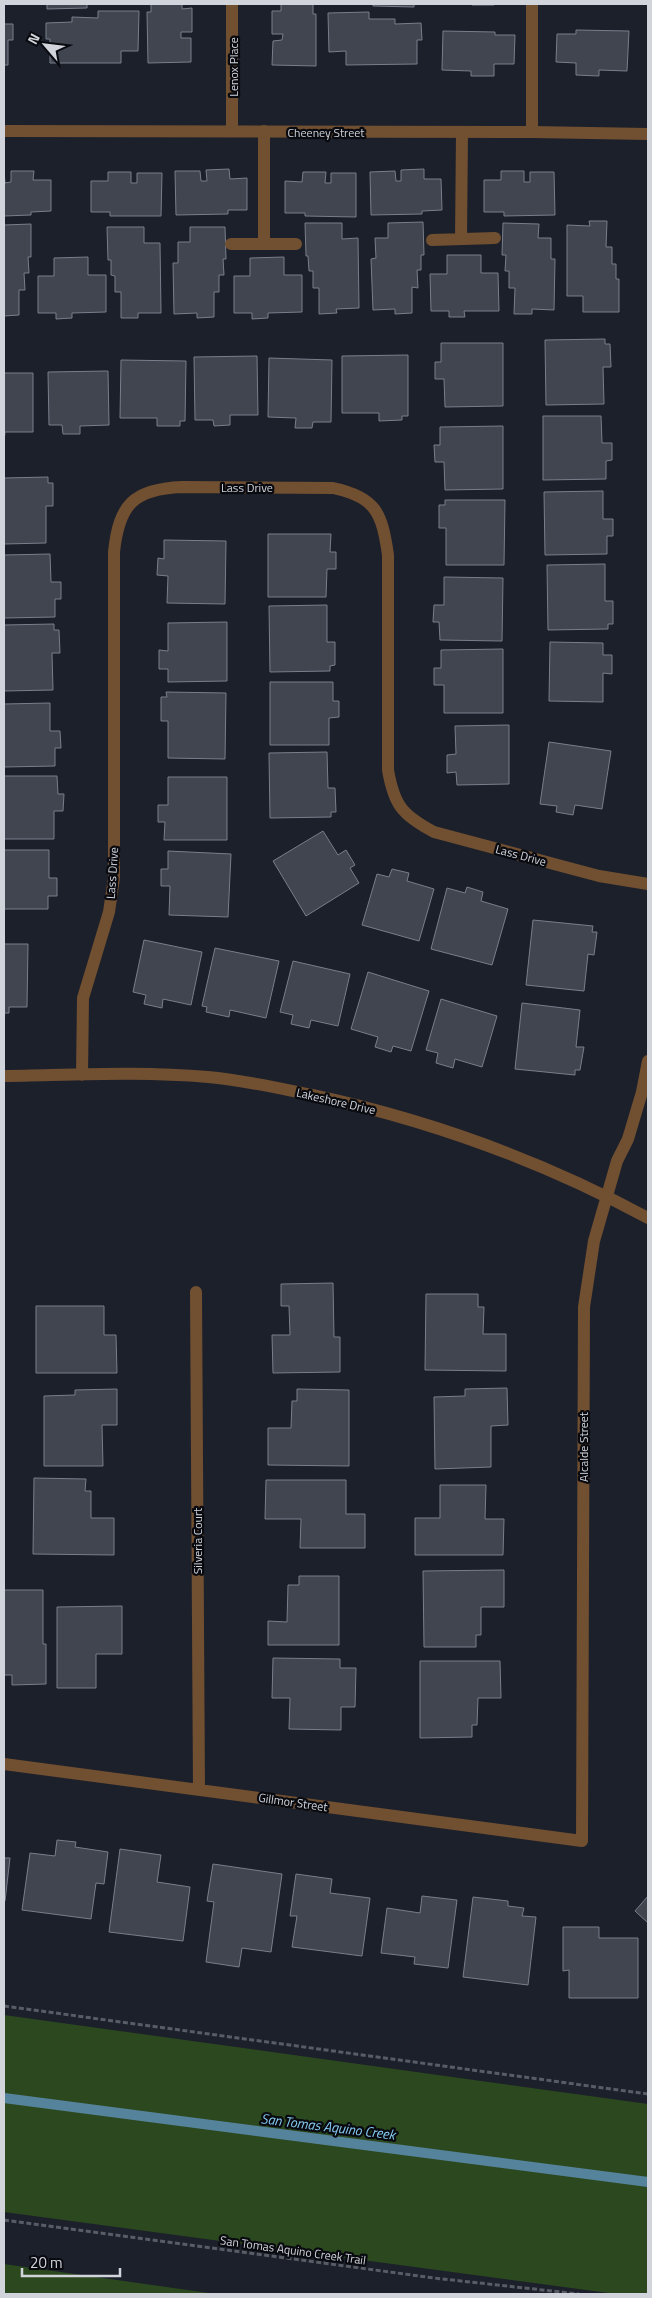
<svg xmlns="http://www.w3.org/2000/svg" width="652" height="2298" viewBox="0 0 652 2298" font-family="'Titillium Web',sans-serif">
<rect width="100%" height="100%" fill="#1c202b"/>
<path fill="#2c481f" d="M4,2015L648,2104V2294H616L4,2212Z
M4,2264L216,2294H4Z"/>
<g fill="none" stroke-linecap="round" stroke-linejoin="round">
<path stroke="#56839c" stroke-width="10" d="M4,2098L648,2182"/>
</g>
<path fill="#404550" stroke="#787e8b" d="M47,4H87V8L47,9Z
M151,4H182V9L192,8V32H181V38H191V62L148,63L147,12H151Z
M281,4H313V14H316V66L272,65L273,41L282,40L283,34H272V11H281Z
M373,4H414V7L373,6Z
M472,4H494V5H472Z
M98,11H139L138,51H121V63H50V39H46V23L72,22V17L98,18Z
M369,12V19H395V24L421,23L422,40H417V64L346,65V51L329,52L328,13Z
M4,24H13V40H8V65H4Z
M576,30L629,31L627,71L599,70V76L576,75V63L556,62L557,34H576Z
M443,31L495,32V35H515L514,64H494V76H471V71L442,70Z
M229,169L230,179L247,178V210H228V214L176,215L175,171H200L201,181H207L206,170Z
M424,169V179H441L442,210L422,211V214L371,215L370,172L395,171L396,181H401V170Z
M11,171H34L33,180H51V211L31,212V215L4,216V172L5,183L11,182Z
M501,171H524V182H530V172H554L555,215L504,216V212H484V180H501Z
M108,172H131V183H137V173H162L161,216H110V212H91V181H108Z
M303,172H326L325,183H331V173H356V217L305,216V213H285V181L302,182Z
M589,221H607L606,247H612V264H616V279H619V312H583V296H567V225L590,226Z
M423,222L424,255H421V270H417L418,288L412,287V313L395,314V309L373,310L371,259L376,258L375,238H388V223Z
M305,223H342V239L358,238L359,308L336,309L337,313L319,314V288H313V271H309L308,256H306Z
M503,223L539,224L538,238H551V259H555L554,310L532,309V314H514L515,288H509V271H505L506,255H502Z
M31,224V257H28L29,273H24L25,290H19V315L4,316V225Z
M107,227H144V243H160L161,313H138V318H121V292H115V276L111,275V260H108Z
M190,227H225L226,259H223L224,275H219V292H214V317L197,318V313L174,314L173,263H178V242H190Z
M447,255H481V273H498L499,311H464L465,317H449V311H431L430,274H447Z
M88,257V275H106V312L72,313V318L56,319V313H38V276H54V258Z
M284,257V275H302V312L268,313V318L252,319V313H234V276H250V258Z
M605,339V344H610L611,367H603L604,404L546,405L545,340Z
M441,343H503V406L445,407L444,379H435V362H441Z
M408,355V416H402V420L379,421V413H342V356Z
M257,356L258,415H230V425L214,426L213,420H195L194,357Z
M269,358L332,360L331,422H313L312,428H295L296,418L268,417Z
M121,360L186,361L185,421H180V426H157V418H120Z
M108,371L109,425L80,426V434H63L62,425H49L48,372Z
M4,373H33V432H5L4,442Z
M543,416H601L602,443H612V460L606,461V479L543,480Z
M503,426V489L445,490L444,462H435L434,445H440V427Z
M48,477V483H53V506H46V543L4,544V478Z
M603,491V519H613V536H607V554L545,555L544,492Z
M445,500H505L504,565H446V528H439V505H445Z
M268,534H331L330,552H336V569H327L326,597H268Z
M164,540L226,541L225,604L167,603L168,576L157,575L158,558L164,559Z
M50,554L51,582H61V599H55V617L4,618V555Z
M605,564V601H613V624H608V629L548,630L547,565Z
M444,577L503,578L502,641L440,640L439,622H433L434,605H444Z
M327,605V642H335V665L330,666V671L270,672L269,606Z
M227,622V681L168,682V669H159V650L168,651V623Z
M54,624V630H59L60,653H52L53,690L4,691V625Z
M550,642L603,643V655H612V674L603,673V702L549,701Z
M503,649V713H444V685H434V668H441V650Z
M270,682H333V701H339V717L329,718V745H270Z
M166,692L226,693L225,759L168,758V721H161V697H167Z
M50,703V731H60L61,748H55V766L4,767V704Z
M509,725V784L457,785L456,772L447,773V755L456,754L455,726Z
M549,742L611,751L602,809L575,805L573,815L556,812L557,806L540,804Z
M327,752L328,788H335L336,812H331V817L270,818L269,753Z
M4,776H57L58,794H64L63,811H54V839H4Z
M168,777H227V840H164L165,822H158V805H168Z
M323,831L338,855L346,850L355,865L350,868L359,883L306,916L273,861Z
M4,850H49V878H57V896H48V909H4Z
M168,851L231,854L228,917L169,915L170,886H161V869H168Z
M392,869L409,873L407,881L434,889L419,941L362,925L377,874L389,877Z
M467,887L483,892L481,901L508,909L492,965L431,949L447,888L465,893Z
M533,920L593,926L592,932H597L594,955L588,954L584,991L526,985Z
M144,940L202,952L191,1005L163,999L162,1008L144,1004L146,995L133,992Z
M4,944H28L27,1007H9V1013H4Z
M215,948L279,961L266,1018L230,1010L229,1017L206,1012L207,1007L202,1006Z
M293,961L350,974L338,1026L311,1020L309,1028L291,1024L293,1015L280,1012Z
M368,972L429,991L411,1051L393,1046L391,1052L375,1047L378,1037L351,1029Z
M441,999L497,1016L482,1067L455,1059L453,1068L436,1063L438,1053L426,1050Z
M522,1003L580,1010L576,1047H584L580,1070H575V1075L515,1069Z
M333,1283L334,1337H340V1372L273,1373L272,1335H290L289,1306H281V1284Z
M426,1294H478V1307H484L483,1334H506V1371L425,1370Z
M36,1306H104V1335H116L117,1373H36Z
M507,1388L508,1425L491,1426V1467L435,1469L434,1397L465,1396V1389Z
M117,1389V1425H102L103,1466H44V1396L75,1395V1390Z
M297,1389L349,1390V1466L268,1465V1428H291L292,1401H297Z
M34,1478L86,1479L85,1491H91V1518H114V1555L33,1554Z
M266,1480H346V1514H365V1548H300L301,1519H265Z
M440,1485H486L485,1519H504L503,1555H415V1518H440Z
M504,1570V1607H481V1635H476V1647H424L423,1571Z
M299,1576H339V1645H268V1621L287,1622L288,1585H299Z
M4,1590H43V1644H46V1684L12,1685V1675H4Z
M122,1606V1654H96V1688H57V1607Z
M273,1658L340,1659V1668H356L355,1707H341V1730L289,1729L290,1698H272Z
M420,1661H500L501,1698H478L477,1725H472V1737L420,1738Z
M57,1840L76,1842L75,1847L108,1852L104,1884L96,1883L91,1919L22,1910L30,1853L55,1856Z
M120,1849L161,1855L157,1882L190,1887L183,1941L109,1932Z
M4,1858H10L5,1901L4,1900Z
M213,1864L282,1874L271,1952L242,1948L239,1967L206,1962L214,1902L207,1901Z
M296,1874L332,1879L330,1893L370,1898L362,1956L292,1947L297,1916H290Z
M422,1896L457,1900L448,1968L414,1964L415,1957L381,1953L387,1908L420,1913Z
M648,1896V1923L635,1911Z
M473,1897L508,1901V1906L524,1908L522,1916L536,1917L528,1985L463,1977Z
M563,1927H599V1938H638V1998H569V1970L563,1971Z"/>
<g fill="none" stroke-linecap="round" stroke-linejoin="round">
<path stroke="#585c65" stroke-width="3" stroke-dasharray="5 2.5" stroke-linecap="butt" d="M4,2006L648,2094
M4,2220L434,2278L579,2294"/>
<path stroke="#714f31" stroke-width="12" d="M264,131V244
M532,132V4
M461,239L462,132
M432,240L495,238
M231,244H296"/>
<path stroke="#714f31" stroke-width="12" d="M232,130V4
M4,131L532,132L648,134
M82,1075L83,998L109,912L114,878V552C119,505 133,489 182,487L333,488C376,497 382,513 388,555V770C394,805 402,815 434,832L599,876L648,884
M4,1076C72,1075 140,1071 208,1077C243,1080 278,1088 312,1095C430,1120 542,1161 648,1218
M196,1292L199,1790
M4,1764L582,1841L584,1307L594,1241L617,1161L628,1139L642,1092L648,1061"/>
</g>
<g text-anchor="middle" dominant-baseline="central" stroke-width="4.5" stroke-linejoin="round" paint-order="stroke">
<g font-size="12" fill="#d1d4db" stroke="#080a0f">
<text transform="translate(233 67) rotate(-90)">Lenox Place</text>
<text x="326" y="132">Cheeney Street</text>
<text x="247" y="487">Lass Drive</text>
<text transform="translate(521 855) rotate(15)">Lass Drive</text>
<text transform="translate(112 873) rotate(-86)">Lass Drive</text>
<text transform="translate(336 1101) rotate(13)">Lakeshore Drive</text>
<text transform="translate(583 1447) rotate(-90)">Alcalde Street</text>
<text transform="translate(197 1541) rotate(-90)">Silveria Court</text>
<text transform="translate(293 1802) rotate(8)">Gillmor Street</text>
<text transform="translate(293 2250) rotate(8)">San Tomas Aquino Creek Trail</text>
</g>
<g font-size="14" font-style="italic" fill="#87cbf3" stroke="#080a0f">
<text transform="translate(328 2126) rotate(7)">San Tomas Aquino Creek</text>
</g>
</g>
<rect width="652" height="2298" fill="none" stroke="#d1d4db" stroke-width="10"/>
<g transform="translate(45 45) rotate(298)" stroke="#080a0f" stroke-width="4" paint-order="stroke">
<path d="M0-4L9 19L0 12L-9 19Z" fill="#d1d4db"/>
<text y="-8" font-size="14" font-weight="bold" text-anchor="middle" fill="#d1d4db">N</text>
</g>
<path d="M22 2268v8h98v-8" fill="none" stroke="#d1d4db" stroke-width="2.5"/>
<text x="30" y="2268" font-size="15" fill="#d1d4db" stroke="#080a0f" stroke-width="4" paint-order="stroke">20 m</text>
</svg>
